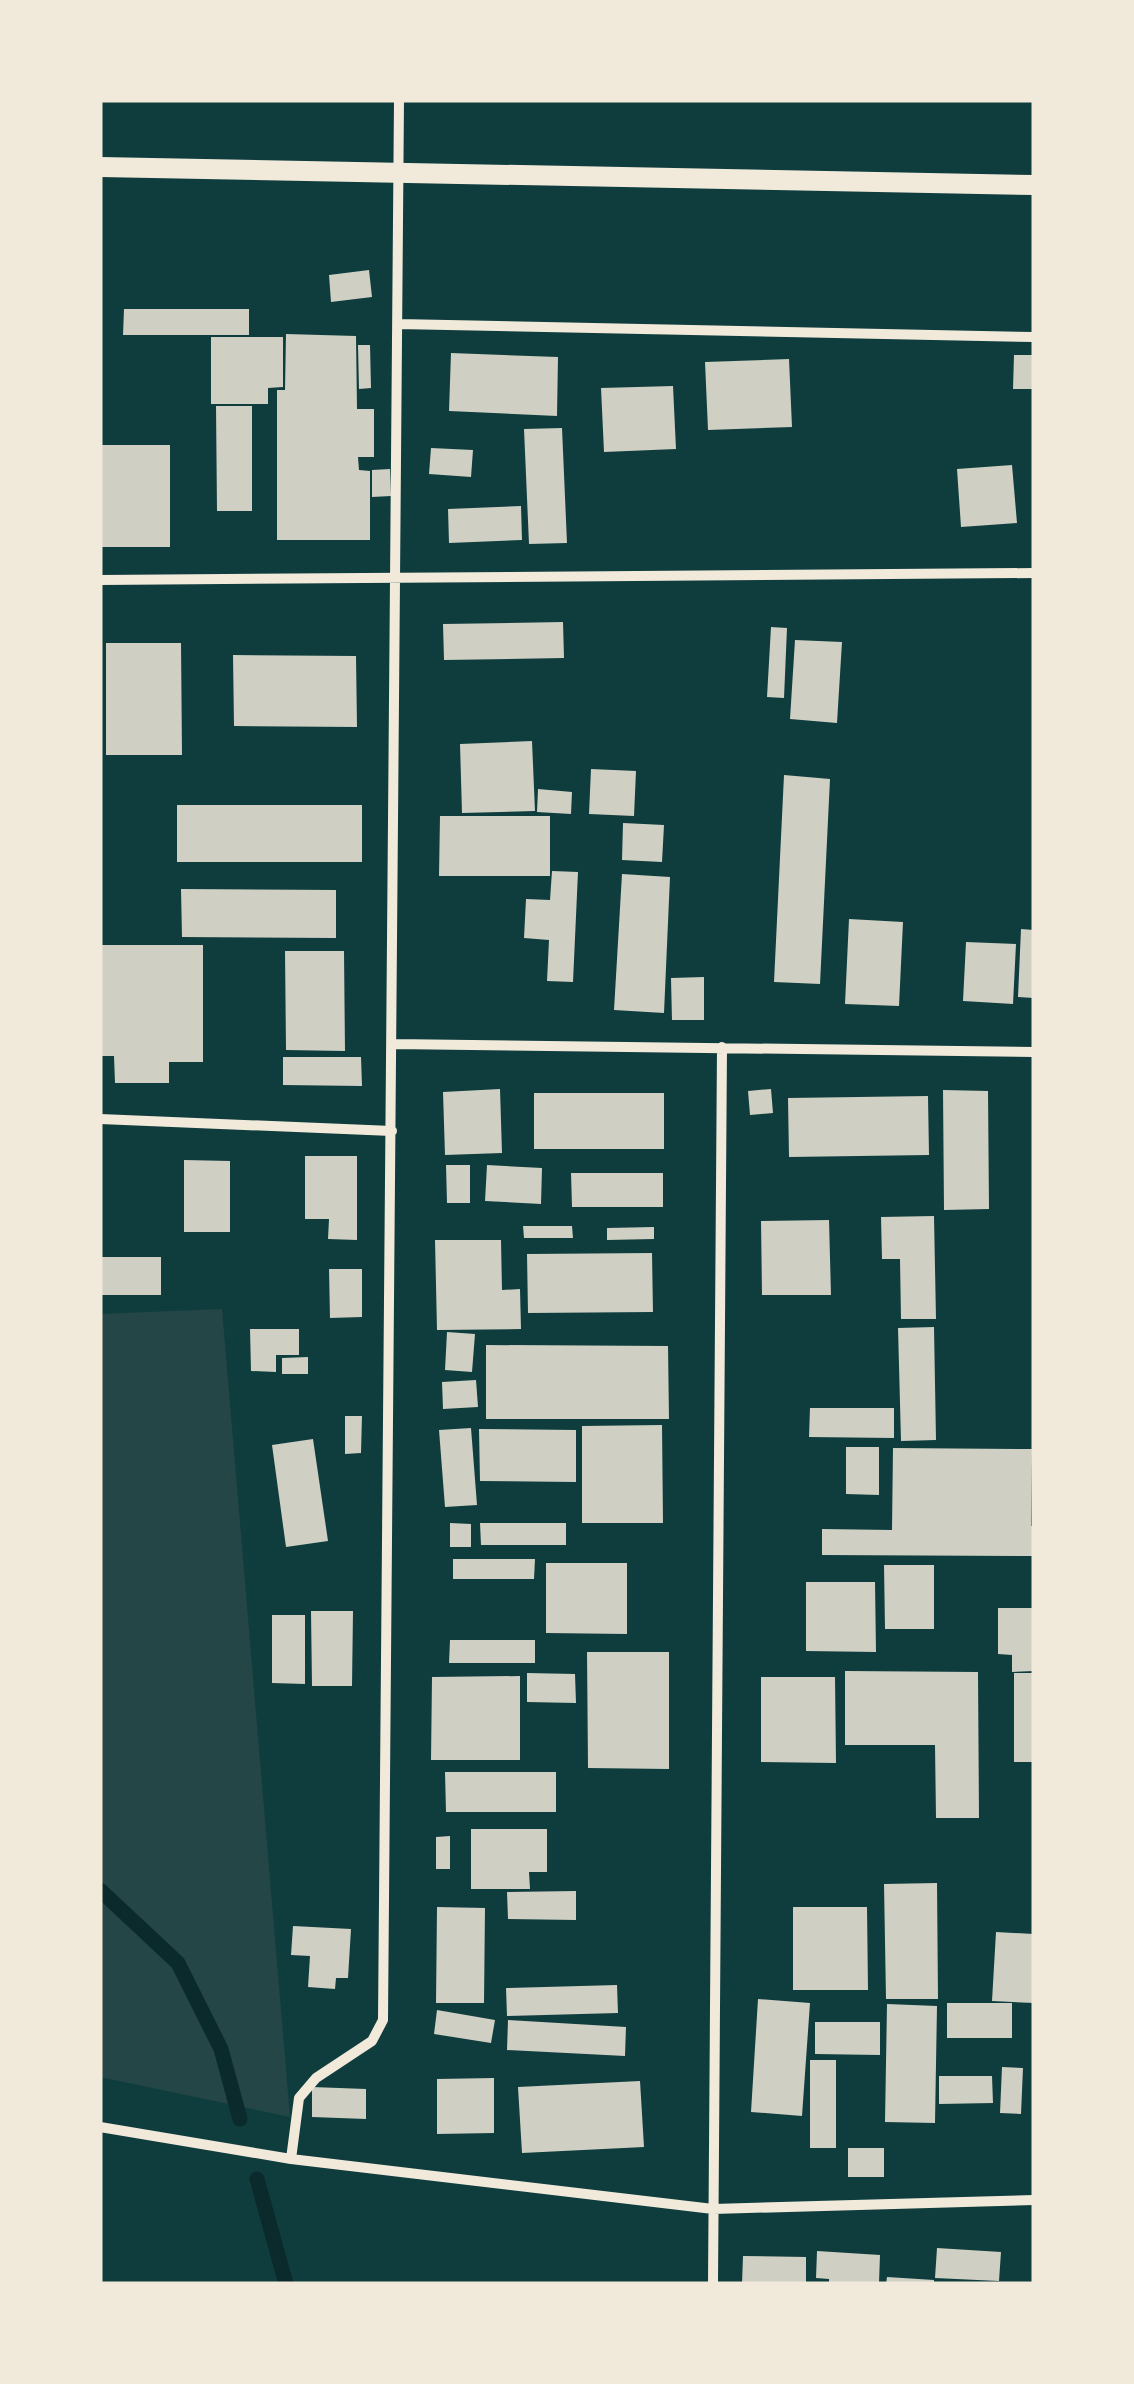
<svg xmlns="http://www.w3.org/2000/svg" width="1134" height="2384" viewBox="0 0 1134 2384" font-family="Manrope,sans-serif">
<rect width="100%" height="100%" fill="#0f3d3e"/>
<path fill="#244646" d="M222,1309L290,2117L100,2077V1314Z"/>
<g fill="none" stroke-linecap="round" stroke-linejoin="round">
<path stroke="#0a2a2b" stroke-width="15" d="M100,1890L178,1963L221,2049L240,2119
M257,2179L286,2284"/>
</g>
<path fill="#cfcfc3" d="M369,270L372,297L331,302L329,275Z
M124,309H249V335H123Z
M286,334L356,336L357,409H374V457H358L359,470L370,471V540H277V390H285Z
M211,337H283V387L268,388V404H211Z
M358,345H370L371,388L359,389Z
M451,353L558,357L557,416L449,411Z
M1014,355H1034V389H1013Z
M789,359L792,427L708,430L705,362Z
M673,386L676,449L604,452L601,388Z
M216,406H252V511H217Z
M562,428L567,543L529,544L524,429Z
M100,445H170V547H100Z
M431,448L473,450L471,477L429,474Z
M1012,465L1017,523L961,527L957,469Z
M390,469L391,496L372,497V470Z
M521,506L522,540L449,543L448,509Z
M563,622L564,658L444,660L443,624Z
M771,627L787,628L784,698L767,697Z
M795,640L842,642L837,723L790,719Z
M106,643H181L182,755H106Z
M233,655L356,656L357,727L234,726Z
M532,741L535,811L462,813L460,744Z
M591,769L636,771L634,816L589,814Z
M784,775L830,779L820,984L774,982Z
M538,789L572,792L571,814L537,812Z
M177,805H362V862H177Z
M440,816H536V820V816H550V876H439Z
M623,823L664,825L662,862L622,860Z
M552,871L578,872L573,982L547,981L549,940L524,938L526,899L550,900Z
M622,874L670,877L664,1013L614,1010Z
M181,889L336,890V938L182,937Z
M849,919L903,922L899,1006L845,1004Z
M1021,929L1034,930V998L1018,997Z
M966,942L1016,944L1013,1004L963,1001Z
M100,945H203V1062H169V1083H115L114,1056H100Z
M285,951H344L345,1051L286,1050Z
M704,977V1020H672L671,978Z
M283,1057H361L362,1086L283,1085Z
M500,1089L502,1153L445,1155L443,1092Z
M771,1089L773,1113L750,1115L748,1091Z
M943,1090L988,1091L989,1209L944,1210Z
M534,1093H664V1149H534Z
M928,1096L929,1155L789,1157L788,1098Z
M305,1156H357V1240L328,1239L329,1219H305Z
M184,1160L230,1161V1232H184Z
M446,1165H470V1203H447Z
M487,1165L542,1168L541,1204L485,1201Z
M571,1173H663V1207H572Z
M934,1216L936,1319H901L900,1259H882L881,1217Z
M829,1220L831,1295H762L761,1221Z
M523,1226H572L573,1238H524Z
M654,1227V1239L607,1240V1228Z
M435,1240H501L502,1290L520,1289L521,1329L437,1330Z
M652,1253L653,1312L528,1313L527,1254Z
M100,1257H161V1295H100Z
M329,1269H362V1317L330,1318Z
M934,1327L936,1440L901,1441L898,1328Z
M250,1329H299V1355H276V1372L251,1371Z
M447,1332L475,1334L472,1372L445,1370Z
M486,1345L668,1346L669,1419H486Z
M308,1357V1374H282V1358Z
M476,1380L478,1407L443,1409L442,1382Z
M810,1408H894V1438L809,1437Z
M345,1416H362L361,1453L345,1454Z
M662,1425L663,1523H582V1426Z
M471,1428L477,1505L445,1507L439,1430Z
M479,1429L576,1430V1482L480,1481Z
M313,1439L328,1541L286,1547L272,1445Z
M846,1447H879V1495L846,1494Z
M893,1448L1032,1449L1031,1526H1034V1556L822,1555V1529L892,1530Z
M450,1523L471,1524V1547H450Z
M480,1523H566V1545H481Z
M453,1559H535L534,1579H453Z
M546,1563H627V1634L546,1633Z
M884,1565H934V1629H885Z
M806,1582H875L876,1652L806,1651Z
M998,1608H1034V1671L1012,1672V1655L998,1654Z
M311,1611H353L352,1686H312Z
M272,1615H305V1684L272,1683Z
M450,1640H535V1663H449Z
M587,1652H669V1769L588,1768Z
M845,1671L978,1672L979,1818H936L935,1745H845Z
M527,1673L575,1674L576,1703L527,1702Z
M1014,1673H1034V1762H1014Z
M520,1676V1760H431L432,1677Z
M761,1677H835L836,1763L761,1762Z
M445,1772H556V1812H446Z
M471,1829H547V1872H529L530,1889H471Z
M450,1836V1869H436V1837Z
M937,1883L938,1999H886L884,1884Z
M576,1891V1920L508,1919L507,1892Z
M437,1907L485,1908L484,2003H436Z
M793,1907H867L868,1990H793Z
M293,1926L351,1929L348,1978H336L335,1989L308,1987L310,1956L291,1955Z
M996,1932L1034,1934V2003L992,2001Z
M617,1985L618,2013L507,2016L506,1988Z
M758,1999L810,2003L802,2116L751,2112Z
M947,2003H1012V2038H947Z
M887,2004L937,2006L935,2123L885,2122Z
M437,2010L495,2020L491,2043L434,2034Z
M508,2020L626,2027L625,2056L507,2050Z
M815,2022H880V2055L815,2054Z
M810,2060H836V2148H810Z
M1002,2067L1023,2068L1021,2114L1000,2113Z
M939,2076H992L993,2103L939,2104Z
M494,2078V2133L437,2134V2079Z
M640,2081L644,2147L522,2153L518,2087Z
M312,2087L366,2089V2119L312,2117Z
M848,2148H884V2177H848Z
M937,2248L1001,2252L999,2281L935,2278Z
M817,2251L880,2255L879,2283L829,2284V2279L816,2278Z
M743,2256L806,2257V2284H742Z
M887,2277L934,2280V2284H886Z"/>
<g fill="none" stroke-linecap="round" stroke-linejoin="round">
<path stroke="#f1e9da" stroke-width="10" d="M398,324L1034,337
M100,580L1034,573
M393,1044L1034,1052
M100,1119L392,1131
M100,2127L291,2159L713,2209L1034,2200
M291,2159L299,2098L316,2078L372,2041L383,2020L399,100
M713,2284L722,1047"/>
<path stroke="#f1e9da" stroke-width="20" d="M100,167L1034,185"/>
</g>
<rect width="1134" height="2384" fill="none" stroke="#f1e9da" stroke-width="205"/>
</svg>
